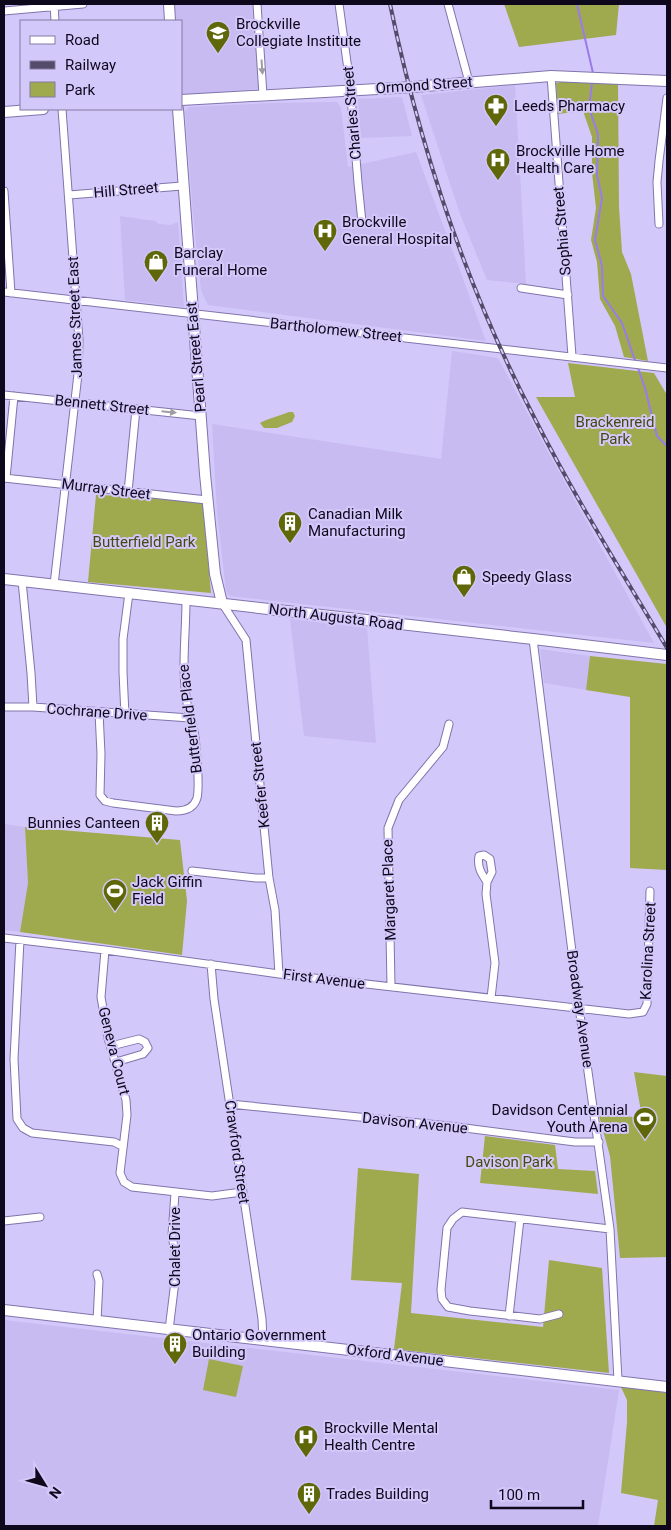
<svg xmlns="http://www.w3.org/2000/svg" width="671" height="1530" viewBox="0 0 671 1530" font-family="Roboto,sans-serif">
<rect width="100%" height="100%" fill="#d3c8fa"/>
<path fill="#c7bbf1" d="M174,4H252L259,89L182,95L181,21H176Z
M515,85L522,208L526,284L487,280L460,214L421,95Z
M402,97L412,136L361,138L358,99Z
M337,102L341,108L348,167L416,152L486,341L208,305L201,290L193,214L185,112L187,109L189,107L269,103Z
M120,216L155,221L159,224L171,225L178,222L184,307L125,300Z
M452,351L498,358L547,450L654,643L230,596L226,591L217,512L212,424L441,459Z
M290,619L367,628L376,743L304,736Z
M540,649L590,656L586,690L544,683Z
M4,824L25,827L28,883L20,932L4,930Z
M4,1320L619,1390L598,1526H4Z"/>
<path fill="#9fa94e" d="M504,4H619L616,35L519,47Z
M565,81L618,82L619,207L622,252L631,274L648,361L624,357L615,326L600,299L597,262L591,240L596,208L592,173V137L583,111L558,114L556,83Z
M568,363L654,373L667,395V628L536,397H575Z
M289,412H293L295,416L292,422L277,428H264L260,423C269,418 279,416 289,412Z
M96,495L130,496L203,503L211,593L88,582Z
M590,656L667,664V870L630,868V697L586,690Z
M25,827L180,840L187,901L182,955L20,932L28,883Z
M634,1072L667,1076V1257L620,1258L610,1156L599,1116L642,1117Z
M485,1136L555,1145L558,1169L595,1171L598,1194L480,1183Z
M358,1168L419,1174L411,1313L543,1327L549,1260L602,1268L609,1373L394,1349L402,1283L351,1280Z
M209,1359L243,1366L236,1397L203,1390Z
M620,1385L667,1393V1526H654L658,1500L621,1493L627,1422V1400Z"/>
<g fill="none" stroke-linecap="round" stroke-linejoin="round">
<path stroke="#9b7bec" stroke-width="2" d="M577,4L593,73
M592,83L589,108L598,134L597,175L602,198L595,240L602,266L603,296L622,323L636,363
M638,368L645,388L657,436L667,446"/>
<defs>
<path id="street" d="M54,4L55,21
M257,4L263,95
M339,4L350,84L358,183L362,222
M448,4L469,82
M4,11L83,4
M551,76L572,356
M4,191L11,293
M69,195L182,186
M659,224L657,182L659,161L667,98
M521,288L568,295
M4,292L667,368
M4,395L201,416
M4,478L207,500
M6,478L14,396
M128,492L136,409
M22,581L31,673L33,707
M54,585L78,374L79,340L62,109
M222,603L246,640L269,878L275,910L279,974
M533,639L578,1000L610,1229L618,1380
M4,707H33L190,718
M99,712L101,754L100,795L105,801L113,803L176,811C185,811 194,808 197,798C200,787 196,738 193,726C191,718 188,711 187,703C181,667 186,636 186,600
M125,715L123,672V639L129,593
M192,871L256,878H269
M487,882C481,873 477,867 479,856L484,855L490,859L492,872L487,882L486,894L495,963L491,998
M4,938L105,950L279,974L629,1014L643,1012L647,1004L650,891
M20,940L14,1059L17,1119L23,1128L32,1133L114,1142L122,1146
M105,950L101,997L108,1038L126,1100L127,1115L120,1173L124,1182L132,1187L212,1196L242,1192
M211,964L214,999L262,1319L263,1340
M391,986L388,828L399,800L443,747L449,724
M111,1046L139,1039L145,1042L148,1048L143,1054L116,1062
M230,1104L449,1126L575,1142H599
M4,1221L40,1217
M559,1314L540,1319L470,1311L448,1307L442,1299L441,1290L447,1228L453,1219L462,1212L610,1229
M509,1316L520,1219
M97,1321L99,1281L97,1274
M169,1330L177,1265L172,1235L175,1193"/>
<path id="secondary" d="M169,4L170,21
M181,100L413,87L551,76L667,81
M178,109L205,474L215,574L222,603
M4,112L43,109
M4,579L533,639L667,655
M4,1310L667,1387"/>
</defs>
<use href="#street" stroke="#8174ac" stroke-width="9"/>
<use href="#secondary" stroke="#8174ac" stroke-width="12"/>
<use href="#street" stroke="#fff" stroke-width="7"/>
<use href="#secondary" stroke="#fff" stroke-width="10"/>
<defs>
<path id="rail" d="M390,4C420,148 467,289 535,419C575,498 622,572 667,648"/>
</defs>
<use href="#rail" stroke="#534b69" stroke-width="4"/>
<use href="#rail" stroke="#d3c8fa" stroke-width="2" stroke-dasharray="5.5" stroke-linecap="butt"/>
</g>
<defs><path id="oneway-solid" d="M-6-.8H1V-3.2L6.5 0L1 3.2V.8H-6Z" transform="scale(1.25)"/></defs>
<g fill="#9f9ca4">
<use href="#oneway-solid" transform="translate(262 67) rotate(86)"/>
<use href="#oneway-solid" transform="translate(169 412) rotate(6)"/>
</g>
<defs>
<symbol id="school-pin" viewBox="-11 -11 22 30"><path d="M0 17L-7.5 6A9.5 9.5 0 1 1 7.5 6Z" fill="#606708" stroke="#d3c8fa"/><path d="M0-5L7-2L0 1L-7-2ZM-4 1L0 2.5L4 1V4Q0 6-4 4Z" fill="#fff"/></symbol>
<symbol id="pharmacy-pin" viewBox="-11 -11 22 30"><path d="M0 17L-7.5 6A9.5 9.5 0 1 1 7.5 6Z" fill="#606708" stroke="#d3c8fa"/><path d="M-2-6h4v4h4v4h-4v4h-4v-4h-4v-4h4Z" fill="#fff"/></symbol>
<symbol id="hospital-pin" viewBox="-11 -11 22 30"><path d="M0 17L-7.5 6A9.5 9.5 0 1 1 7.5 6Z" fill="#606708" stroke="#d3c8fa"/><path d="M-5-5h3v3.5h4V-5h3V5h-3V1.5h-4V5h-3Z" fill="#fff"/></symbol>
<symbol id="shop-pin" viewBox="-11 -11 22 30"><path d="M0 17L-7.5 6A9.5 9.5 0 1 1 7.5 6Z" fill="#606708" stroke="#d3c8fa"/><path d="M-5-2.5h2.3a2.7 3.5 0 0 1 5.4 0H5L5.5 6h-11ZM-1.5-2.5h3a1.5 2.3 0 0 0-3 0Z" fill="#fff"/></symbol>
<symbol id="building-pin" viewBox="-11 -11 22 30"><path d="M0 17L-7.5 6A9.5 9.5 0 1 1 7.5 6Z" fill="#606708" stroke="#d3c8fa"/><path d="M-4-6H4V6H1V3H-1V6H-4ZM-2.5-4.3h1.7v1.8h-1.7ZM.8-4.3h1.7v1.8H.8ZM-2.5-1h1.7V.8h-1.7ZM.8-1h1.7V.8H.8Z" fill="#fff"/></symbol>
<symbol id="stadium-pin" viewBox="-11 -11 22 30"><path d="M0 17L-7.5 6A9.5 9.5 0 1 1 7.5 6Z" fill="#606708" stroke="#d3c8fa"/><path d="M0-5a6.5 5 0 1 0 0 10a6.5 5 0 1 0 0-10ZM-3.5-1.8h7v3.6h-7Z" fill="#fff"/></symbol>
</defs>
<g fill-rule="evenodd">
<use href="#school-pin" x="204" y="19" width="28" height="38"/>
<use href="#pharmacy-pin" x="482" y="92" width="28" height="38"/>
<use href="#hospital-pin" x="484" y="146" width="28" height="38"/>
<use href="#hospital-pin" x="311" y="217" width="28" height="38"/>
<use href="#shop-pin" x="142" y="248" width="28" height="38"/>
<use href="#building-pin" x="276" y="509" width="28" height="38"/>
<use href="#shop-pin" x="450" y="563" width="28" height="38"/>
<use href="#building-pin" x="143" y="809" width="28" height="38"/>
<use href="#stadium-pin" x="101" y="877" width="28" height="38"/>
<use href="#stadium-pin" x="631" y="1105" width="28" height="38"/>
<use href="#building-pin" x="161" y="1330" width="28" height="38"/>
<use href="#hospital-pin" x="292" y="1423" width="28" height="38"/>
<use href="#building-pin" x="295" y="1480" width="28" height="38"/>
</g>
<g text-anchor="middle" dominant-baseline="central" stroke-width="4" stroke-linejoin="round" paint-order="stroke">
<g font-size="15" fill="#0e081c" stroke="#d3c8fa" text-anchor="start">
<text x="236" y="24">Brockville<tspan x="236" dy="17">Collegiate Institute</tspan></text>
<text x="514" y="106">Leeds Pharmacy</text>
<text x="516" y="151">Brockville Home<tspan x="516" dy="17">Health Care</tspan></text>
<text x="342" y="222">Brockville<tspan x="342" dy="17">General Hospital</tspan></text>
<text x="174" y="253">Barclay<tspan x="174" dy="17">Funeral Home</tspan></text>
<text x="308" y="514">Canadian Milk<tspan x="308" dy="17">Manufacturing</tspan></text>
<text x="482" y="577">Speedy Glass</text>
<text x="140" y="823" text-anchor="end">Bunnies Canteen</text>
<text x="132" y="882">Jack Giffin<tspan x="132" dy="17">Field</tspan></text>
<text x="628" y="1110" text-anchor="end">Davidson Centennial<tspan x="628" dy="17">Youth Arena</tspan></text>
<text x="192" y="1335">Ontario Government<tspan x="192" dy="17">Building</tspan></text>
<text x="324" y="1428">Brockville Mental<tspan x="324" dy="17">Health Centre</tspan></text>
<text x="326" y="1494">Trades Building</text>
</g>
<g font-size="15" fill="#0e081c" stroke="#d3c8fa">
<text transform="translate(424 85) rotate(-4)">Ormond Street</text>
<text transform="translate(352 113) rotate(-95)">Charles Street</text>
<text transform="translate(126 190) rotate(-5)">Hill Street</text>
<text transform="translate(562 231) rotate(-95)">Sophia Street</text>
<text transform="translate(75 317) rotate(-92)">James Street East</text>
<text transform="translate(336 330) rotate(6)">Bartholomew Street</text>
<text transform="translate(196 357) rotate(-95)">Pearl Street East</text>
<text transform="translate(102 405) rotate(6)">Bennett Street</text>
<text transform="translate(106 489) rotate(7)">Murray Street</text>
<text transform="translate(336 617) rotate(7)">North Augusta Road</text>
<text transform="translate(97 712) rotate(4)">Cochrane Drive</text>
<text transform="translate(190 719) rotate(-97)">Butterfield Place</text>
<text transform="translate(260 785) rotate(-96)">Keefer Street</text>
<text transform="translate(389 890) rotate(-92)">Margaret Place</text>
<text transform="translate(648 951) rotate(-87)">Karolina Street</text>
<text transform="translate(324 979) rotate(7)">First Avenue</text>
<text transform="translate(580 1009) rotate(82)">Broadway Avenue</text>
<text transform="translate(114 1051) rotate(76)">Geneva Court</text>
<text transform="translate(415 1123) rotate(6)">Davison Avenue</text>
<text transform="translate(237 1152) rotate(82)">Crawford Street</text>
<text transform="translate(175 1247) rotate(-90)">Chalet Drive</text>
<text transform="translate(395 1355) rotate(7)">Oxford Avenue</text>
</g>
<g font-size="15" fill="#454a11" stroke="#d3c8fa">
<text x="615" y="422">Brackenreid<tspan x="615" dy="17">Park</tspan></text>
<text x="144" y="542">Butterfield Park</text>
<text x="509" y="1162">Davison Park</text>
</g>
</g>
<rect width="671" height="1530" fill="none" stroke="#0e081c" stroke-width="10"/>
<rect x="20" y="20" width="162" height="90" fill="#d3c8fa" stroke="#847ba1"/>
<rect x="30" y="36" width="25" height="8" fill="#ffffff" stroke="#847ba1"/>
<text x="65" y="45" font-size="15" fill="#0e081c">Road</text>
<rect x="30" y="61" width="25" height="8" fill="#534b69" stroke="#847ba1"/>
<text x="65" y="70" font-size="15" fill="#0e081c">Railway</text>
<rect x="30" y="82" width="25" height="15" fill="#9fa94e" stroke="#847ba1"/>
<text x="65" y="95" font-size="15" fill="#0e081c">Park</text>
<g transform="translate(45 1485) rotate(127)" stroke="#d3c8fa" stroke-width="4" paint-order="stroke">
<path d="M0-4L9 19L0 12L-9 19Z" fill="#0e081c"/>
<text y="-8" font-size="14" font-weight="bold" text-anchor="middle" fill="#0e081c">N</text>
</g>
<path d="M491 1500v8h92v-8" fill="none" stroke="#0e081c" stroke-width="2.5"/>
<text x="498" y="1500" font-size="15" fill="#0e081c" stroke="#d3c8fa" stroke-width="4" paint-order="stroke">100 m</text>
</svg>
